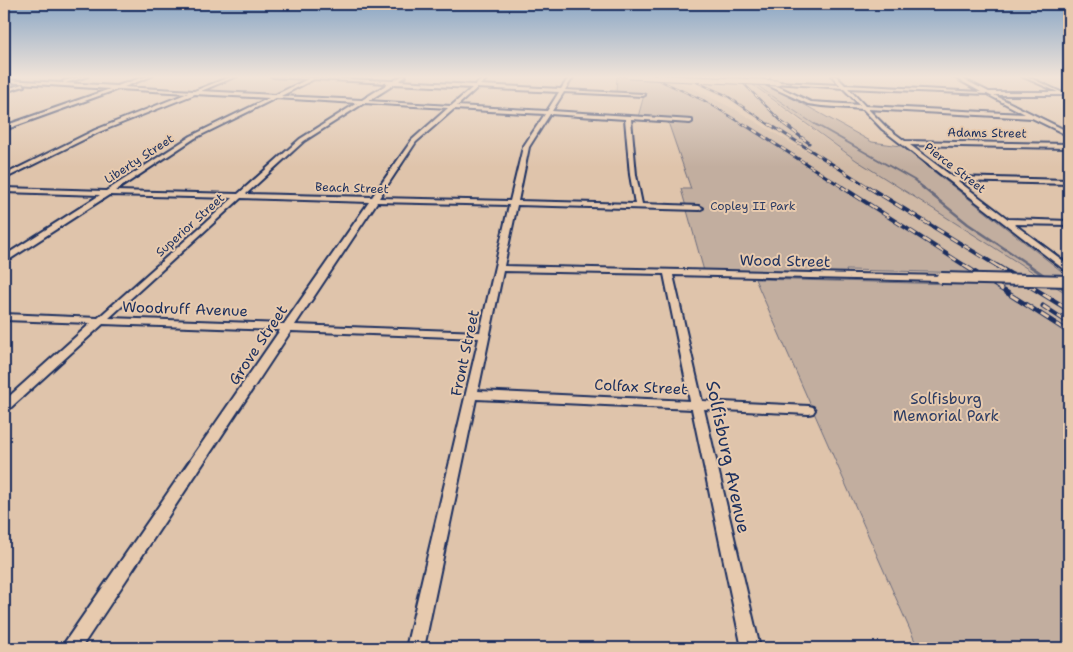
<svg xmlns="http://www.w3.org/2000/svg" width="1073" height="652" viewBox="0 0 1073 652" font-family="'Shantell Sans',sans-serif">
<rect width="100%" height="100%" fill="#dfc4ab"/>
<filter id="ink" filterUnits="userSpaceOnUse"><feTurbulence type="fractalNoise" baseFrequency=".02" numOctaves="2"/><feDisplacementMap in="SourceGraphic" scale="10" xChannelSelector="R" yChannelSelector="G"/><feConvolveMatrix kernelMatrix="1 2 1 2 8 2 1 2 1" color-interpolation-filters="sRGB"/></filter>
<g filter="url(#ink)">
<path fill="#d0b9a5" d="M235,76H265L312,78L275,96L196,92Z
M680,76H741L795,118L856,160L1069,295V335L721,110L655,78L672,80L694,89L736,110L810,154L729,99Z"/>
<path fill="#c2ae9f" stroke="#6e6e7e" d="M617,76L655,78L705,101L976,273L846,270L847,273L704,271L681,189H691L667,119L638,117L644,95L616,93Z
M749,82L765,83L872,142L901,146L1069,277V295L856,160Z
M755,279L993,285L1069,335V648H918Z"/>
<g fill="none" stroke-linecap="round" stroke-linejoin="round">
<path stroke="#686a7d" stroke-width="1" d="M751,76L756,84L765,91L817,126"/>
<path stroke="#686a7d" stroke-width="2" d="M815,124L914,180L924,188"/>
<path stroke="#686a7d" stroke-width="2.5" d="M922,187L968,224L1032,267"/>
<path stroke="#686a7d" stroke-width="3" d="M1030,266L1048,278
M1057,284L1069,292"/>
<defs>
<path id="street" d="M83,76H88L65,83L117,86L147,76H152L124,87L194,91L232,76H237L201,91L275,95L308,79L273,77L271,76L393,81L402,76H406L399,81L475,85L486,76H490L480,85L561,89L570,76H574L565,90L643,94L645,95L643,96L564,92L552,111L692,120V122L690,123L631,119L636,175L642,204L699,206L703,208L699,210L517,205L504,266L944,276L945,278L944,280L941,281L673,275L702,401L809,406L813,407L815,410L813,413L809,414L704,409L760,648H742L692,409L476,399L424,648H406L479,338L291,331L81,648H62L65,642L280,330L103,324L8,410L4,411V401L91,323L4,320V314L98,318L233,198L109,195L4,263V256L100,195L4,192V188L106,191L191,136L269,98L195,94L99,132L4,179V175L95,130L188,93L118,89L4,130V126L110,89L4,82V80L64,83L63,81ZM314,79L389,83L362,100L281,96ZM395,84L472,88L451,106L368,101ZM477,88L559,92L547,111L457,106ZM276,98L357,103L300,139L238,194L115,191L195,138ZM364,103L448,108L412,140L372,197L246,194L304,141ZM454,109L545,114L523,147L510,201L379,198L416,142ZM550,114L625,119L630,175L635,204L518,201L529,147ZM241,198L369,202L284,324L109,318ZM377,202L509,205L480,332L295,325ZM503,271L664,274L690,401L478,391Z
M765,76H769V82L811,102L860,105L843,88L776,83L778,82L840,85L832,76H836L845,85L981,92L952,76H957L989,92H1058L1021,76H1026L1063,93H1069V95H994L1069,132V136L1032,118L868,109L886,127L905,141L1069,144V148L910,145L953,177L1069,180V184L958,181L1008,219L1069,221V225L1014,224L1069,265V272L1066,271L882,129L863,109L822,106L808,104L765,84L764,81ZM848,88L987,94L1025,114L865,106Z
M22,84L24,86L4,92V90Z"/>
</defs>
<use href="#street" stroke="#1b2f5e" stroke-width="4"/>
<use href="#street" fill="#e7caae" fill-rule="evenodd"/>
<defs>
<path id="rail-far3" d="M650,76L705,101L746,126
M683,76L726,95L771,126
M736,76L786,126"/>
<path id="rail-far2" d="M744,124L844,188
M769,124L870,188
M784,124L809,143"/>
<path id="rail-far1" d="M842,187L967,267
M868,187L999,267"/>
<path id="rail" d="M965,266L1069,332
M997,266L1069,310
M1043,306L1069,323"/>
</defs>
<use href="#rail-far3" stroke="#1b2f5e" stroke-width="2"/>
<use href="#rail-far2" stroke="#1b2f5e" stroke-width="3"/>
<use href="#rail-far1" stroke="#1b2f5e" stroke-width="4"/>
<use href="#rail" stroke="#1b2f5e" stroke-width="5"/>
<use href="#rail-far3" stroke="#e7caae" stroke-width="1" stroke-dasharray="4.5" stroke-linecap="butt"/>
<use href="#rail-far2" stroke="#e7caae" stroke-width="2" stroke-dasharray="5.5" stroke-linecap="butt"/>
<use href="#rail-far1" stroke="#e7caae" stroke-width="2.5" stroke-dasharray="8" stroke-linecap="butt"/>
<use href="#rail" stroke="#e7caae" stroke-width="3" stroke-dasharray="9" stroke-linecap="butt"/>
<defs>
<path id="street-bridge-far1" d="M629,76L778,83"/>
<path id="street-bridge" d="M941,278L1069,281"/>
</defs>
<use href="#street-bridge-far1" stroke="#1b2f5e" stroke-width="7" stroke-linecap="butt"/>
<use href="#street-bridge" stroke="#1b2f5e" stroke-width="14" stroke-linecap="butt"/>
<use href="#street-bridge-far1" stroke="#e7caae" stroke-width="5"/>
<use href="#street-bridge" stroke="#e7caae" stroke-width="10"/>
</g>
</g>
<linearGradient id="sky" x2="0" y2="1"><stop stop-color="#89a6c5"/><stop offset="0.46" stop-color="#f1e4d9"/><stop offset="1" stop-color="#f1e4d9" stop-opacity="0"/></linearGradient>
<rect width="1073" height="167" fill="url(#sky)"/>
<g text-anchor="middle" dominant-baseline="central" stroke-width="4" stroke-linejoin="round" paint-order="stroke">
<g font-size="12" fill="#1b2f5e" stroke="#e7caae">
<text transform="translate(987 133) rotate(1)">Adams Street</text>
<text transform="translate(139 159) rotate(-33)">Liberty Street</text>
<text transform="translate(955 168) rotate(38)">Pierce Street</text>
<text transform="translate(352 188) rotate(2)">Beach Street</text>
<text transform="translate(190 225) rotate(-42)">Superior Street</text>
</g>
<g font-size="12" fill="#2c3c64" stroke="#e7caae">
<text x="753" y="206">Copley II Park</text>
</g>
<g font-size="15" fill="#1b2f5e" stroke="#e7caae">
<text transform="translate(785 261) rotate(1)">Wood Street</text>
<text transform="translate(185 309) rotate(2)">Woodruff Avenue</text>
<text transform="translate(258 345) rotate(-56)">Grove Street</text>
<text transform="translate(465 353) rotate(-78)">Front Street</text>
<text transform="translate(641 387) rotate(3)">Colfax Street</text>
</g>
<g font-size="15" fill="#2c3c64" stroke="#e7caae">
<text x="946" y="399">Solfisburg<tspan x="946" dy="17">Memorial Park</tspan></text>
</g>
<g font-size="18" fill="#1b2f5e" stroke="#e7caae">
<text transform="translate(728 457) rotate(78)">Solfisburg Avenue</text>
</g>
</g>
<rect width="1073" height="652" fill="none" stroke="#e7caae" stroke-width="20"/>
<rect x="10" y="10" width="1053" height="632" fill="none" stroke="#1b2f5e" stroke-width="2" filter="url(#ink)"/>
</svg>
